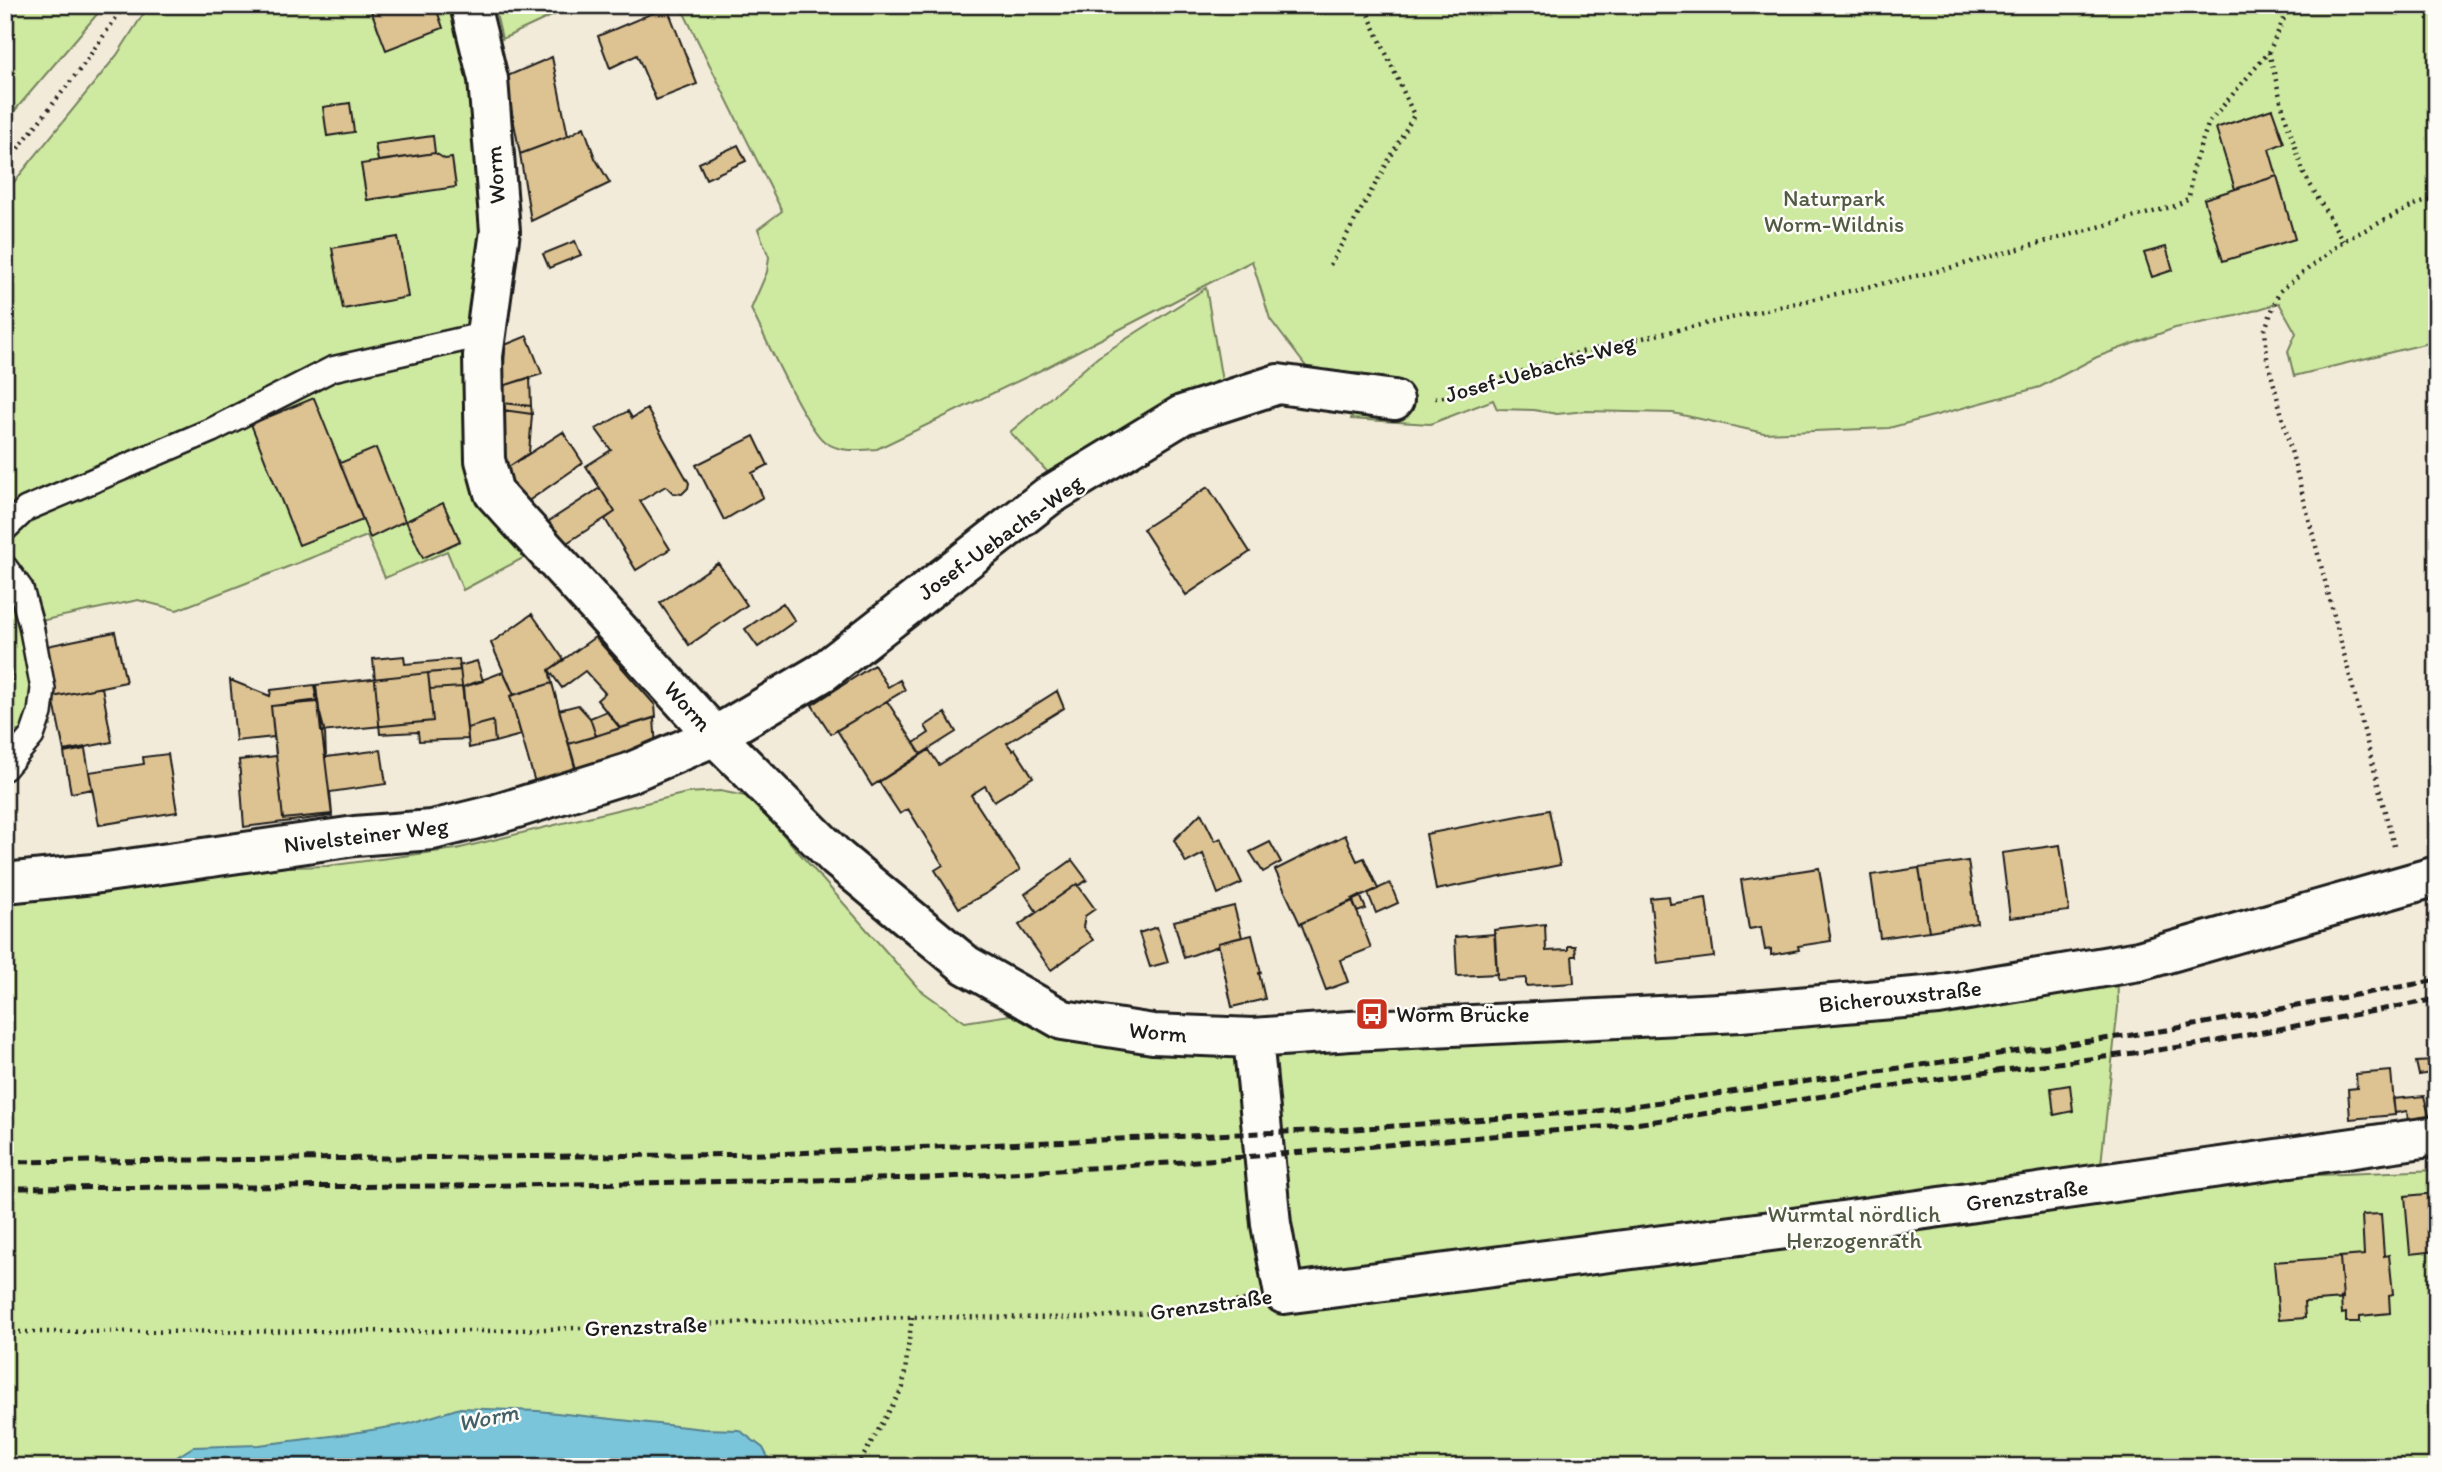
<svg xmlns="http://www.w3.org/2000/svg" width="2442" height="1472" viewBox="0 0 2442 1472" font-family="Itim,sans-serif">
<rect width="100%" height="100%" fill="#f3ebd9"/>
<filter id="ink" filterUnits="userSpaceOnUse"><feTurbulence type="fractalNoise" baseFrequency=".0143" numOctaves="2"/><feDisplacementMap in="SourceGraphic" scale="14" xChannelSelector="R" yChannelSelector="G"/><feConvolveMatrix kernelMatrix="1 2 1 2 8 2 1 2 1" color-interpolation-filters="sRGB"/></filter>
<g filter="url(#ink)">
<path fill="#cee9a0" stroke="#75825e" stroke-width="2" d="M5,5H105L5,122Z
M149,5H457L490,128L483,503L497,525L525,557L463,590L447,551L385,578L367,536L177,610L138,600L26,624L51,726L5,733V193L117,55Z
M494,5H575L502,39Z
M680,5H2437V341L2294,376L2288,351L2296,333L2279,303L2236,316L2175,328L2097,357L2040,387L1889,428L1764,433L1673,413L1585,411L1557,414L1534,410L1497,409L1493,400L1430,424L1351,419L1363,373H1311L1270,319L1252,261L1041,370L877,449C858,450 841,453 825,442C807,430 763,333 751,309L767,272L769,257L758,229L782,211Z
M1206,288L1223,387L1055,480L1010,432L1098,357Z
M720,791L750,797L919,989L965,1022L1036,1011L1149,1025L1665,1008L2117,951L2118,1007L2097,1201L2251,1178L2437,1170V1467H734L599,1444L366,1467H5V898L255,868L327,866L456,849L687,793Z"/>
<path fill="#7ac5da" stroke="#54818e" stroke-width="2" d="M460,1408L538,1411L704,1429L739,1430L763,1448L773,1467H633L613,1457C601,1461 590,1464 578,1467H161L193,1447L259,1445L347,1434L408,1424Z"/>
<path fill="#ddc292" stroke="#1c1c1c" stroke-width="2" d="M369,5H435L443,28L386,50Z
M667,7L697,84L656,100L637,55L610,68L598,36Z
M552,57L568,136L520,154L505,77Z
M350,103L354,132L327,136L323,107Z
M2272,109L2284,143L2269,149L2277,176L2235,189L2216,128Z
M584,127L595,158L610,183L531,221L520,154L568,136Z
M433,136L435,153L378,161L375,144Z
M738,145L746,161L706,179L699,163Z
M435,153L445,159L452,158L456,187L367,200L361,164Z
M2277,176L2295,239L2223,261L2204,199Z
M398,237L408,297L343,309L332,248Z
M575,241L581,255L549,268L543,254Z
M2166,247L2173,270L2152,277L2144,253Z
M527,336L542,374L503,386L505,345Z
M530,377L531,406L503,403V386Z
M314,398L363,520L299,545L251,424Z
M503,403L531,406L532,414L503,410Z
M647,409L689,483L688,488L682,494L673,493L666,486L640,501L670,549L636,570L605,519L615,512L586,466L611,450L596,429L628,411L632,418Z
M503,410L532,414L529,453L504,470Z
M563,432L583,463L524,504L504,470Z
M754,436L768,465L752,473L763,497L724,520L696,465Z
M376,448L405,521L370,538L340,463Z
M1208,487L1250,552L1186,595L1143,529Z
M600,488L615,512L562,546L543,525Z
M443,503L460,541L423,558L406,521Z
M718,563L747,605L689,645L660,603Z
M783,603L795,621L758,647L745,629Z
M532,614L564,660L549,670L552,683L514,695L491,643Z
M115,632L126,682L53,697L42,647Z
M595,637L655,705L656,717L620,728L597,700L605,693L585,671L562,688L549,670Z
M5,642L14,680L5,682Z
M404,656L405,664L459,659L468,739L419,741L418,732L380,734L373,659Z
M477,661L483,681L463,687L430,689L428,673L460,670L459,666Z
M874,665L888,687L900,680L905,690L831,734L812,705Z
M503,672L514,695L510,696L521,735L495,742L493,721L467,728L463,687Z
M428,673L433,721L321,732L316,685Z
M230,680L270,696L271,690L314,685L317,702L271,706L274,737L236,741Z
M552,683L577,775L536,786L510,696Z
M102,687L112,742L64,751L53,697Z
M1057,691L1064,708L1007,743L1013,751L1015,749L1033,777L994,801L985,786L971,795L1020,870L987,893L959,908L935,870L943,865L908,809L900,814L879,782L929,750L939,765Z
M318,700L332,816L244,827L239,760L276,756L271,706Z
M887,701L921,754L872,786L837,730Z
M317,702L325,733L326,757L381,750L386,784L330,792L332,814L283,819L271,706Z
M578,705L590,718L596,736L569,744L559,710Z
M607,711L620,728L596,736L590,718Z
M945,713L956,732L921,754L914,743L929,733L925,726Z
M654,718L656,748L577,772L569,744Z
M493,721L495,742L469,748L467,728Z
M85,749L92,789L71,793L64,753Z
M168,754L177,812L99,825L89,772L144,764L143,757Z
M1549,810L1560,865L1436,890L1426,834Z
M1201,813L1215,841L1221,838L1242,883L1218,894L1203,854L1186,863L1174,840Z
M1345,835L1357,861L1364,858L1378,889L1300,924L1275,870Z
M1270,842L1281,862L1263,872L1250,852Z
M2060,845L2069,911L2010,918L2002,853Z
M1072,860L1087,880L1078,886L1077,884L1037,912L1025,894Z
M1968,861L1977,923L1929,931L1919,868Z
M1819,868L1831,941L1798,946L1799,950L1771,955V949L1765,950L1761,927L1749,929L1741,880Z
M1919,868L1929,931L1880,938L1871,875Z
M1390,883L1398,903L1376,913L1368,893Z
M1077,884L1095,909L1085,916L1083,927L1093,940L1051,970L1019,925Z
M1360,895L1366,909L1357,912L1352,899Z
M1669,896L1670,904L1706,898L1714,957L1658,964L1650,898Z
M1353,901L1371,948L1340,960L1348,982L1326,990L1301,923Z
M1234,906L1242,937L1218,943V946L1184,958L1174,921Z
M1545,924L1546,951L1568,950V946H1575L1576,956H1572L1574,983L1526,986V978L1497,980L1494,930Z
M1157,927L1168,962L1150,967L1139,933Z
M1495,934L1497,974L1457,976L1455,937Z
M1252,935L1261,973H1259L1265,999L1232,1007L1218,943Z
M2434,1061L2436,1072L2419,1075L2416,1062Z
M2391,1071L2395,1115L2350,1119L2348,1089L2357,1088L2356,1074Z
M2070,1085L2073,1111L2054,1115L2051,1088Z
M2424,1096L2430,1119L2408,1121L2407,1111L2395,1113L2393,1099Z
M2437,1193V1251L2410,1254L2405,1196Z
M2381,1214L2384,1256L2389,1255L2393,1294L2389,1295L2390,1313L2360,1316V1322H2346V1313L2342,1314L2341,1298L2343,1299L2340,1257L2364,1255L2362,1215Z
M2340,1257L2343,1299L2304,1302L2305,1318L2279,1320L2274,1262Z"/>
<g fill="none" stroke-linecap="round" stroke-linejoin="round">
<defs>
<path id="lane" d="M5,529L26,509L212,430L332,369L486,334
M5,567L21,589L31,625L43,689L40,713L32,736L5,768"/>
<path id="street" d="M470,5L488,79L500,231L483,356L485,460L494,493L715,736L837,858L966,965L1063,1020L1153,1034L1253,1038L1350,1031L1740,1012L1938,995L2139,961L2437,876
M5,883L93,874L355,836L432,830L497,814L629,773L715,736L823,672L1047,497L1182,415L1278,384L1394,400
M1253,1038L1271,1224L1284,1294L1779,1230L2437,1136"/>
</defs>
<use href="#lane" stroke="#1c1c1c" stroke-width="28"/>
<use href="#street" stroke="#1c1c1c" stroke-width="44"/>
<path stroke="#1c1c1c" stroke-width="4.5" stroke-dasharray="2 5" stroke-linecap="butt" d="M2269,52L2284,113L2304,174L2343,241
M5,165L81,68L125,5
M1330,265L1414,115L1364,5
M1435,398L1445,397L1577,353L1942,270L2175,206L2189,198L2193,167L2209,122L2269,52L2290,5
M2394,846L2267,358L2265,329L2279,292L2343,241L2417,204L2437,199
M5,1332L486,1331L912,1317L1084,1318L1189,1310L1245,1300
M857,1467L903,1387L912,1317"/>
<use href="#lane" stroke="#fdfcf7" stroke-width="23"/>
<use href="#street" stroke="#fdfcf7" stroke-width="38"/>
<path stroke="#1c1c1c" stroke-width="5" stroke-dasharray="10 5" stroke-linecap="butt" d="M5,1162L771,1154L1354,1129L1597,1111L2167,1030L2437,980
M5,1188L452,1186L932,1178L1184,1162L1635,1124L1959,1076L2195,1045L2437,999"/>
</g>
</g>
<defs>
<symbol id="bus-square" viewBox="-11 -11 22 22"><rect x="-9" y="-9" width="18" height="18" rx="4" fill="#c8321e" stroke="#fdfcf7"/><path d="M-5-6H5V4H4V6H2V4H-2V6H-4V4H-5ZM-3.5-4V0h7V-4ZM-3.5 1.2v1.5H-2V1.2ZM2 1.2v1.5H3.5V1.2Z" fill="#fff"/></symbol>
</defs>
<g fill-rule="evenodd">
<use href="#bus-square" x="1353" y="995" width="38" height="38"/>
</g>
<g text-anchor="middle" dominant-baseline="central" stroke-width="5" stroke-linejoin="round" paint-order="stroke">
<g font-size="23" fill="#1c1c1c" stroke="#fdfcf7">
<text transform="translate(495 175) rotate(-94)">Worm</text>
<text transform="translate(1540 368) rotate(-16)">Josef-Uebachs-Weg</text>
<text transform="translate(1000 537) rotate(-36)">Josef-Uebachs-Weg</text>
<text transform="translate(688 706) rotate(48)">Worm</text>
<text transform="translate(366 835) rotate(-7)">Nivelsteiner Weg</text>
<text transform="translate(1900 996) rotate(-6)">Bicherouxstraße</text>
<text transform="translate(1158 1032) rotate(5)">Worm</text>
<text transform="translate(2027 1195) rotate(-8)">Grenzstraße</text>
<text transform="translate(1211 1304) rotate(-8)">Grenzstraße</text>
<text transform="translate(646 1326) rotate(-2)">Grenzstraße</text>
</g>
<g font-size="23" fill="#515a44" stroke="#fdfcf7">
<text x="1834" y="198">Naturpark<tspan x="1834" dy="26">Worm-Wildnis</tspan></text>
<text x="1854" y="1214">Wurmtal nördlich<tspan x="1854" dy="26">Herzogenrath</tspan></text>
</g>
<g font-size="23" fill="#1c1c1c" stroke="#fdfcf7" text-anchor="start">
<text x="1396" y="1014">Worm Brücke</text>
</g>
<g font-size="24" font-style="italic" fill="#426068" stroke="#fdfcf7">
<text transform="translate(488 1417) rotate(-11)">Worm</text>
</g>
</g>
<rect width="2442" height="1472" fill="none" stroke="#fdfcf7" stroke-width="28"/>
<rect x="14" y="14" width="2414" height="1444" fill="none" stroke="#1c1c1c" stroke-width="2.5" filter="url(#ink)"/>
</svg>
